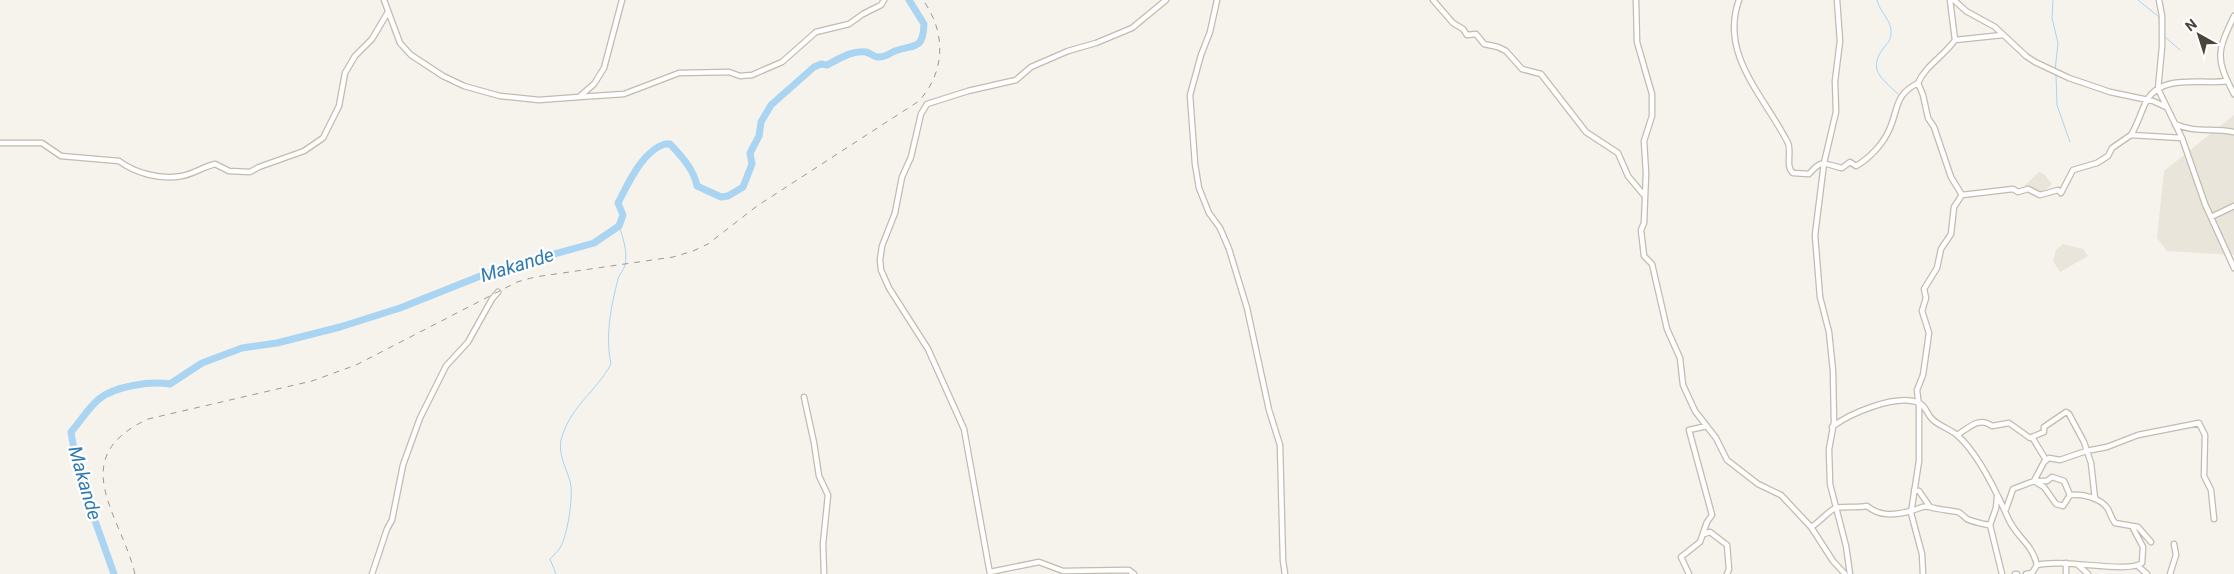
<svg xmlns="http://www.w3.org/2000/svg" width="2234" height="574" viewBox="0 0 2234 574" font-family="Roboto,sans-serif">
<rect width="100%" height="100%" fill="#f6f3ec"/>
<path fill="#eae5da" d="M2234,115V255L2167,251L2157,238L2164,171Z
M2039,172L2044,174L2052,184L2037,197L2031,195L2024,186Z
M2063,244L2083,249L2088,256L2060,272L2053,261L2056,250Z"/>
<g fill="none" stroke-linecap="round" stroke-linejoin="round">
<path stroke="#a9d4f2" stroke-width="1" d="M1877,0C1879,11 1892,21 1891,32C1891,39 1889,42 1885,46C1867,69 1880,77 1898,94
M2053,0L2052,18L2058,43L2055,71
M2138,0L2159,17L2160,28
M2165,37L2180,50
M2056,75L2057,105L2070,142
M556,574L550,559C554,555 560,549 562,544C568,530 574,495 570,481C566,468 558,453 561,440C570,406 596,392 611,364C605,335 611,307 618,279C619,274 624,270 625,265C628,253 623,237 619,226"/>
<path stroke="#a9d4f2" stroke-width="7" d="M114,574L78,473L71,432C80,422 88,408 99,399C115,386 150,381 170,384L202,363L242,348L277,343L340,327L400,308L493,271L594,243L619,226L623,215L618,203C628,184 642,151 665,144H670C681,156 694,169 697,186L721,197L728,196L743,187L752,164L750,153L759,136L761,122L771,105L814,67L821,64L827,65C839,59 852,50 866,52C870,53 873,56 877,57C885,58 888,54 895,51C914,44 923,51 924,24L909,0"/>
<defs>
<path id="street" d="M384,0L400,43L411,55L443,76L464,86L500,96L539,100L579,97L594,84L604,68L622,0
M1217,0L1210,32L1201,55L1190,95L1195,164L1199,188L1209,213L1220,228L1229,249L1247,308L1269,410L1280,445L1283,561L1285,574
M1433,0L1453,23L1463,29L1467,35L1476,34L1484,44L1498,47L1506,51L1522,69L1541,74L1586,132L1618,153L1628,176L1643,194
M1636,0L1637,42L1652,94V116L1644,141L1646,173L1644,223L1641,230L1644,256L1652,264L1667,329L1680,358L1683,385L1695,411L1716,438L1727,460L1758,484L1781,495L1811,527L1833,561L1845,574
M1739,0C1719,55 1765,97 1788,143C1792,153 1785,166 1793,173L1809,174C1823,158 1823,164 1842,168L1850,162L1856,166C1870,158 1884,143 1890,128C1899,106 1895,95 1918,83
M1837,0L1840,41L1835,81L1836,112L1824,163L1815,235L1820,297L1829,332L1833,371L1834,422L1829,449L1830,484L1846,546L1850,574
M1950,0L1955,40
M1954,0L1966,11L1995,27L2026,56L2035,62L2069,78L2110,92L2153,101L2166,107
M2159,0L2162,16V47L2158,89L2182,138L2205,204L2234,268
M2234,16C2217,52 2215,58 2234,94
M579,97L624,94L679,73L729,72L740,76L752,75L782,62L816,32L849,24L863,14L881,5L884,0
M2175,124C2198,134 2212,127 2234,132
M2131,135C2138,124 2141,111 2147,100C2163,73 2203,85 2227,81
M0,143H42L61,156L119,161C135,173 160,180 182,176C193,174 203,167 215,164L229,171L250,172L259,167L304,151L323,138L339,106L345,73L355,56L372,39L388,12
M1962,195L1951,177L1934,127L1928,118L1923,95L1918,83C1926,65 1944,56 1955,40L2003,35
M2211,217L2234,206
M804,397L814,443L819,476L828,495L823,544L824,574
M1832,427C1850,413 1894,395 1917,402C1926,405 1926,413 1932,419C1939,426 1950,429 1957,435C1978,453 1997,493 2008,518C2016,537 2032,543 2037,565
M1957,435C1969,428 1979,416 1992,426L2009,423L2030,438L2032,437L2046,460
M2032,437L2044,432V427L2066,412L2069,414L2084,442L2091,463L2095,499
M2034,481L2044,462L2049,458L2060,460L2086,451L2107,447L2138,435L2199,423L2205,435L2204,476L2211,490L2214,519
M1914,490L1919,491L1930,507C1939,510 1949,510 1958,512C1961,513 1964,517 1967,519C1971,521 1986,525 1990,525L1996,508L1997,497
M2070,495C2082,494 2100,497 2108,509C2110,513 2111,518 2115,523L2138,527L2151,542
M2006,509L2013,489L2034,481H2047L2052,477L2064,481L2070,495L2063,506L2056,504L2044,487L2034,481
M1990,525L2002,574
M1811,527C1819,523 1830,509 1836,508C1846,506 1857,508 1867,506C1880,517 1895,515 1911,511C1919,509 1922,505 1930,507
M1704,534L1710,532L1727,545L1729,569L1727,574
M2078,565L2088,574
M2139,567L2147,574
M990,572L1039,562L1063,571L1129,570L1134,574
M372,574L387,529L392,520L403,465L420,418L446,366L468,342L492,299L498,292
M990,574L964,429L928,349L889,288L881,270L880,260L882,246L895,213L902,177L911,157L921,114L927,104L968,91L1016,80L1031,67L1068,51L1096,43L1132,28L1166,0
M1689,574L1681,557L1700,542L1707,522L1712,515L1689,430L1707,426
M1923,574L1922,554L1911,513L1919,461V407L1917,390L1923,375L1929,333L1922,311L1926,298L1924,289L1937,268L1941,249L1951,234L1954,207L1962,195L2013,189L2018,192L2028,189L2040,195L2058,190L2061,193L2073,170L2097,163L2108,156L2112,148L2131,135L2182,138
M2015,574H2017
M2026,574L2032,573L2037,565C2063,558 2127,574 2142,563L2143,547L2133,528
M2066,574V563
M2170,574L2176,555L2174,544"/>
</defs>
<use href="#street" stroke="#c2bbae" stroke-width="7"/>
<use href="#street" stroke="#fff" stroke-width="4.5"/>
<path stroke="#9a9a9a" stroke-width="1" stroke-dasharray="6 6" stroke-linecap="butt" d="M135,574C121,515 64,458 148,419L312,381L356,365L517,282L535,277L673,257L693,251L708,244L757,206L919,101C946,71 946,32 923,0"/>
</g>
<g text-anchor="middle" dominant-baseline="central" stroke-width="4.5" stroke-linejoin="round" paint-order="stroke">
<g font-size="19" font-style="italic" fill="#2e7ab2" stroke="#fff">
<text transform="translate(517 265) rotate(-17)">Makande</text>
<text transform="translate(85 483) rotate(74)">Makande</text>
</g>
</g>
<g transform="translate(2199 35) rotate(321)" stroke="#ffffff" stroke-width="4" paint-order="stroke">
<path d="M0-4L9 19L0 12L-9 19Z" fill="#4b4439"/>
<text y="-8" font-size="14" font-weight="bold" text-anchor="middle" fill="#4b4439">N</text>
</g>
</svg>
